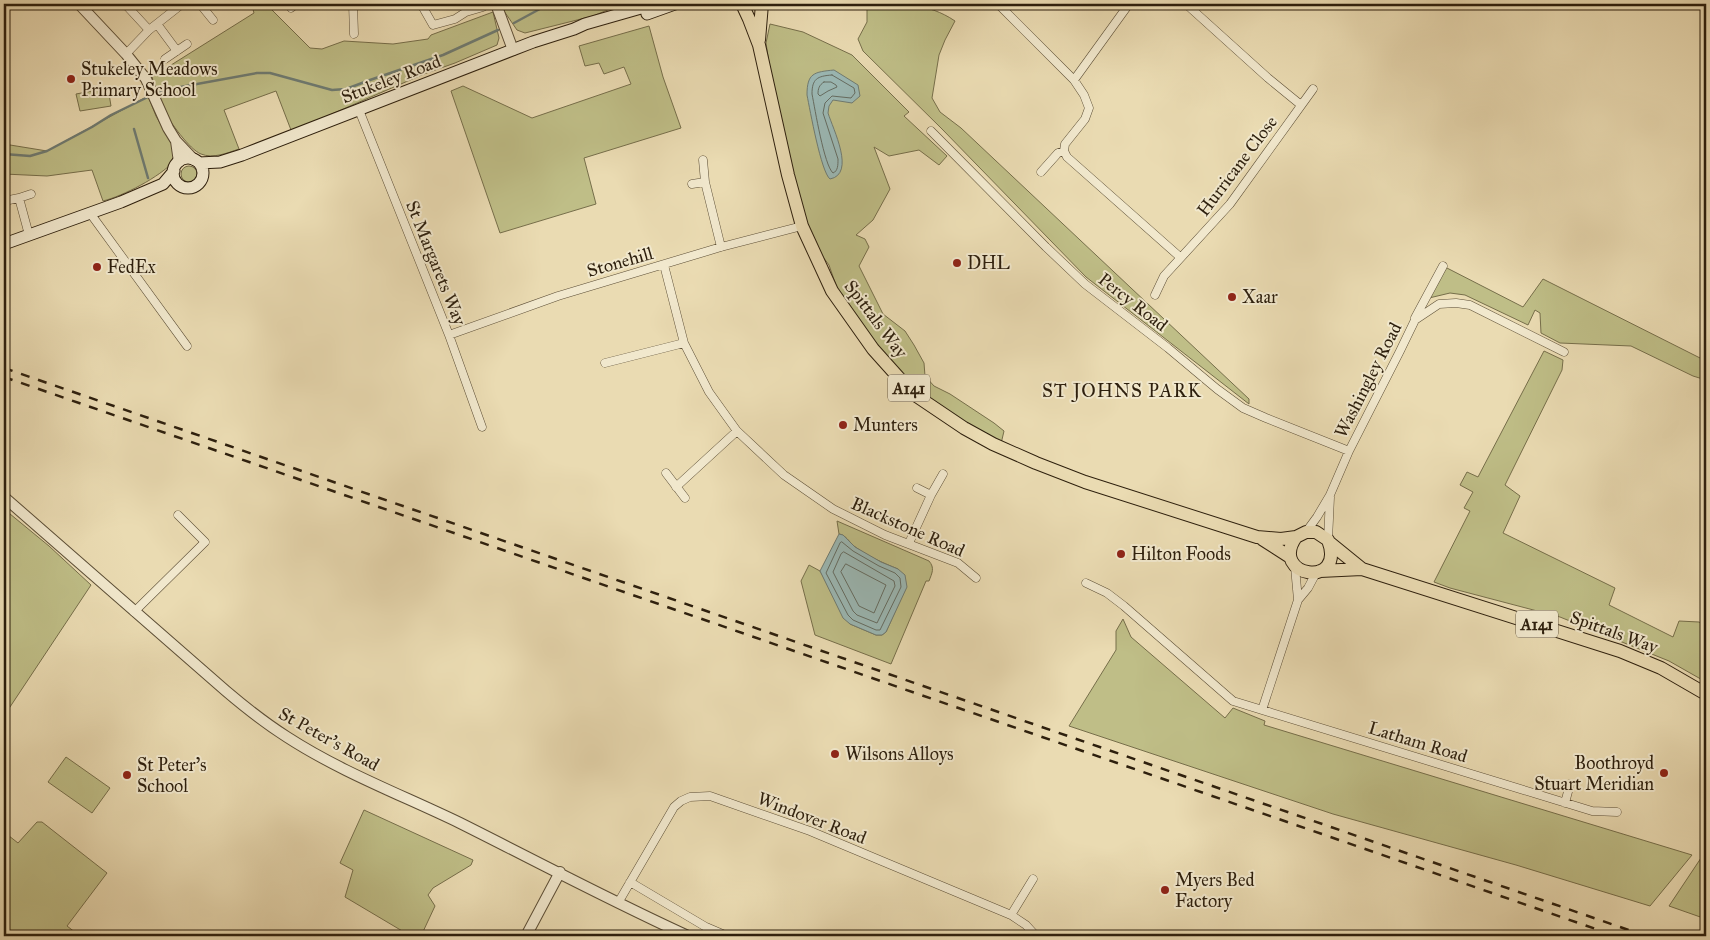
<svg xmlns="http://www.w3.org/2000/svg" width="1710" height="940" viewBox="0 0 1710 940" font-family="'IM FELL Great Primer',serif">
<rect width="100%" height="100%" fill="#eadbb2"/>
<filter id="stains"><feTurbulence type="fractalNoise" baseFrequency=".004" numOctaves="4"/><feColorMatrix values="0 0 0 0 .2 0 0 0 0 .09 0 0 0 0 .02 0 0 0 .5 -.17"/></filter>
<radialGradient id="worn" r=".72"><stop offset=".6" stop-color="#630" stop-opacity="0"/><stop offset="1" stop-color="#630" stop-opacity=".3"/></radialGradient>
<path fill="#bfbe87" stroke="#766e4a" d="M261,4L267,5L310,48L322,49L344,41L393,44L428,39L431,35L493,12L499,38L497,45L455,63L424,74L304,126L291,130L276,91L224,110L239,149C227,153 213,159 201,154C190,150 169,121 164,110C159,100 156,88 152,77L254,13L252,6Z
M510,4H622L593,16L525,33L517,30L504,11Z
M867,4C900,4 927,2 955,21L945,40L939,55L932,98L940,112L961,128L1249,399V404L1086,277L942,129L863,51L858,39L867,22Z
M770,24L803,32L852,55L909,112L904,116L947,156L939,165L919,150L889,156L874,147L890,189L873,220L856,235L865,239L869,247L859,266L883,314L905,331L914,345L924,363L925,376L934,386L950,394L994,423L1004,431L1000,448L922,396L893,365L839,294L829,265L817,249L805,221L774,96L766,43Z
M649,26L663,77L681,128L584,158L596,204L500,233L451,91L463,86L532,118L631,84L624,67L604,74L599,63L585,66L579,46Z
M108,88L111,106L80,111L76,94Z
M148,96L156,116L175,150L174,161C160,177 123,196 103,201L92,170L47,176L4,174V144L47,151Z
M181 174a8 8 0 1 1 16 0a8 8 0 1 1-16 0Z
M1445,267L1523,307L1543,279L1706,361V380L1693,376L1631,346L1560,343L1541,333L1540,313L1535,310L1528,325L1465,295L1450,293L1429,298Z
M1544,351L1563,360L1562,370L1505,485L1520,496L1503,533L1615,588L1609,605L1673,637L1679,621L1699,622L1706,626V682L1669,661L1560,617L1450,588L1434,582L1470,511L1464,508L1473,492L1460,485L1467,472L1478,477Z
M4,509L49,546L91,585L4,716Z
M837,521L929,561C935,568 932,573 929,581H926L891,664L815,635L801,581L809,565L820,571L850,624L876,635H882L886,632L906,587L898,569C883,563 867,556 854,546C849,542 846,535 839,534Z
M1123,619L1131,637L1225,718L1233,708L1265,721L1264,725L1692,855L1650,906L1516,865L1333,814L1069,726L1116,650V631Z
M66,757L110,788L92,813L48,782Z
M364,810L473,860L471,865L433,888L428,895L435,906L421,936L409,935L345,897L353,870L340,863Z
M37,822H42L107,873L67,926L80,936H4V832L18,843Z
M1701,858L1706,860V919L1669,906Z"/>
<path fill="#9bb9b6" stroke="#6f7b72" d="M834,70L858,85L860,96L852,103L833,100L829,106L828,113C833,129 856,174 830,179C821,172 810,110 807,95C807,73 814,72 834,70Z
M839,534L843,535L855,547L881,562L898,569L905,575L907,587L886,632L882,635H876L850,624L843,618L820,571Z"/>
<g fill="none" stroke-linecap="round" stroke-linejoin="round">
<path stroke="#646c62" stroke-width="1" d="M832,75L854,88L855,93L851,98L832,96L825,103L823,113L838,159C838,165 838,171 833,173C824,165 815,109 812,94C812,79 817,76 832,75Z
M824,82H831L836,85L837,87L828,91L820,96L818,94C818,89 819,85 824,82Z
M842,542L853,551L879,566L895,573L900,578L901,587L880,630H876L853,620L848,615L826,573L840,543Z
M844,552L894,581L895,586L877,623L857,615L853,611L833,572L841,554Z
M846,564L886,585L874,613L859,606L841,572Z"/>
<path stroke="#6f7b72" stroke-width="2.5" d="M514,23L549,4
M155,94L164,90L257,73H270L332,90L346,89L370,80L443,55L498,30
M134,129L148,178
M4,154L30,156L47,151L92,127L111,115L150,96"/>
<defs>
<path id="minor" d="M125,4L149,30
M200,4L213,20
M353,4L354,34
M421,4L433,25L455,19L466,12L483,7
M998,4L1074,80
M1186,4L1268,78L1301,105
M291,8L296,4
M157,24L177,51
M126,54L149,30L182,4
M165,59L187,44
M359,110L449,335L482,427
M931,131L1046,247L1085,284L1168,348L1217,389L1243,408L1266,418L1349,451
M1064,151L1067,157L1180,257
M703,160L705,182L721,247
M1041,172L1058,153L1064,151L1065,144L1085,119L1089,108L1084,95L1074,80L1129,4
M692,184L705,182
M19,198L29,235
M4,201L19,198L31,194
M90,213L187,346
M664,265L684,343L709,392L737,431L784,475L833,509L885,535L958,563L976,578
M1155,295L1164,276L1230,204L1313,89
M1415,318L1443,266
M449,335L558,296L721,247L802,226
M605,363L684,343
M666,473L685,498
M676,487L737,431
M917,488L931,495
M1306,532L1317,517L1330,495L1349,451L1400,351L1415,320L1439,304L1456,303L1470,305L1564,352
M1328,540L1330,497
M909,543L931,495L943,474
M1086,583L1107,593L1124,606L1233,701L1592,811L1617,812
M1298,600L1308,588L1316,573
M134,612L205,542L178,515
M1262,710L1298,600L1295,567
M1565,803L1570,784
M630,882L706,927L727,936
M618,903L674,807L681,801L690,797L710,796L810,831L1011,915L1026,925L1036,936
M1011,915L1033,879"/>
<path id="tertiary" d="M79,4L126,54L146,79L168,128L176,141L194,160
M496,4L513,50
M176,141L179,162
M4,497L226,691C246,708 265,723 287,737C341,772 402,795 460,823C536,861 611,901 688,936
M526,936L560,872"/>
<path id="secondary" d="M647,14L675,4
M173 173a15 15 0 1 1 30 0a15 15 0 1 1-30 0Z
M199,163L220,162L242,155L533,42L574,29L585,24L655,4
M4,244L121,202L163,184L174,171"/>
<path id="trunk" d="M742,4L749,19L759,45L788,175L802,226L832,291L873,349L899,378L918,397L964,428L993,444L1036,463L1085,482L1257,537L1281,539L1296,537L1306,532H1316L1328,540C1347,590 1268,577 1296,537
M759,40L762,4
M1262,539L1290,557
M1330,543L1362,569
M1320,571L1362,569L1620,651L1661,668L1706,694"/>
</defs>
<use href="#minor" stroke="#5c4e36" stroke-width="9"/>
<use href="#tertiary" stroke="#5c4e36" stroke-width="12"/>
<use href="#secondary" stroke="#2d1f0d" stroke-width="13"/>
<use href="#trunk" stroke="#2d1f0d" stroke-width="14"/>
<use href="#minor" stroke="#f1e8cd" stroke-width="8"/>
<use href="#tertiary" stroke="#f1e8cd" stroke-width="10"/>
<use href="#secondary" stroke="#f1e8cd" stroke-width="11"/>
<use href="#trunk" stroke="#eadbb2" stroke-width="12"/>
<path stroke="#2d1f0d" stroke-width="2.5" stroke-dasharray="9 9" stroke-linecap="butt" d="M4,368L1646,936
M4,377L1616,936"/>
</g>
<g fill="#8f2418" stroke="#f1e8cd" stroke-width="2">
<circle cx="71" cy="79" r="5"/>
<circle cx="957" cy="263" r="5"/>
<circle cx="97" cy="267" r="5"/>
<circle cx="1232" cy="297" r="5"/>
<circle cx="843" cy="425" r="5"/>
<circle cx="1121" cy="554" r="5"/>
<circle cx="835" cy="754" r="5"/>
<circle cx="1664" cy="773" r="5"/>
<circle cx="127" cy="775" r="5"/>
<circle cx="1165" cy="890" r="5"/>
</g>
<g text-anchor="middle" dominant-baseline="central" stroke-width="4" stroke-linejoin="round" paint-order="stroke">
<g fill="#f1e8cd" stroke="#685b47" stroke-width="1">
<rect x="888" y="374.5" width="42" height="27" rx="4"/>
<rect x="1516" y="610.5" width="42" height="27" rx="4"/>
</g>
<g font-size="16" font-weight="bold" fill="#2d1f0d">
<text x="909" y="388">A141</text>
<text x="1537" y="624">A141</text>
</g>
<g font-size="18" fill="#2d1f0d" stroke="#f1e8cd" text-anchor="start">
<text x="81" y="69">Stukeley Meadows<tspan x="81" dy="21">Primary School</tspan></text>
<text x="967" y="263">DHL</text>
<text x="107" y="267">FedEx</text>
<text x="1242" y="297">Xaar</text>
<text x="853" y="425">Munters</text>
<text x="1131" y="554">Hilton Foods</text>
<text x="845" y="754">Wilsons Alloys</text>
<text x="1654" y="763" text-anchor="end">Boothroyd<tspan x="1654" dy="21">Stuart Meridian</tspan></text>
<text x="137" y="765">St Peter's<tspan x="137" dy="21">School</tspan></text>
<text x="1175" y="880">Myers Bed<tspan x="1175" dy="21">Factory</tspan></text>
</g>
<g font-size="18" fill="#2d1f0d" stroke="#f1e8cd">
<text transform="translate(391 79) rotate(-21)">Stukeley Road</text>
<text transform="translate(1237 166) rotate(-53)">Hurricane Close</text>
<text transform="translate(620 262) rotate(-16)">Stonehill</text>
<text transform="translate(436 263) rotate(68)">St Margarets Way</text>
<text transform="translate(1133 302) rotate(38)">Percy Road</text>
<text transform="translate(876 319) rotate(53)">Spittals Way</text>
<text transform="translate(1368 380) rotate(-63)">Washingley Road</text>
<text transform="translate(908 527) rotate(24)">Blackstone Road</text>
<text transform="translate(1614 632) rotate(20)">Spittals Way</text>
<text transform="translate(329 739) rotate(29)">St Peter's Road</text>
<text transform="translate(1418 742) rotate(17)">Latham Road</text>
<text transform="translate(812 818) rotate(21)">Windover Road</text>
</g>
<g font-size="19" letter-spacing="1" fill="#2d1f0d" stroke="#f1e8cd">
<text x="1122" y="390">ST JOHNS PARK</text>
</g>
</g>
<rect width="1710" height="940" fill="none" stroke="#eadbb2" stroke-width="20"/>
<rect x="5" y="5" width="1700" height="930" fill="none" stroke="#2d1f0d" stroke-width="2.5"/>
<rect x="10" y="10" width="1690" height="920" fill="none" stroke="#2d1f0d"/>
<rect width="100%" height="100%" filter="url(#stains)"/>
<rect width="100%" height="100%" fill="url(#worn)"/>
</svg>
